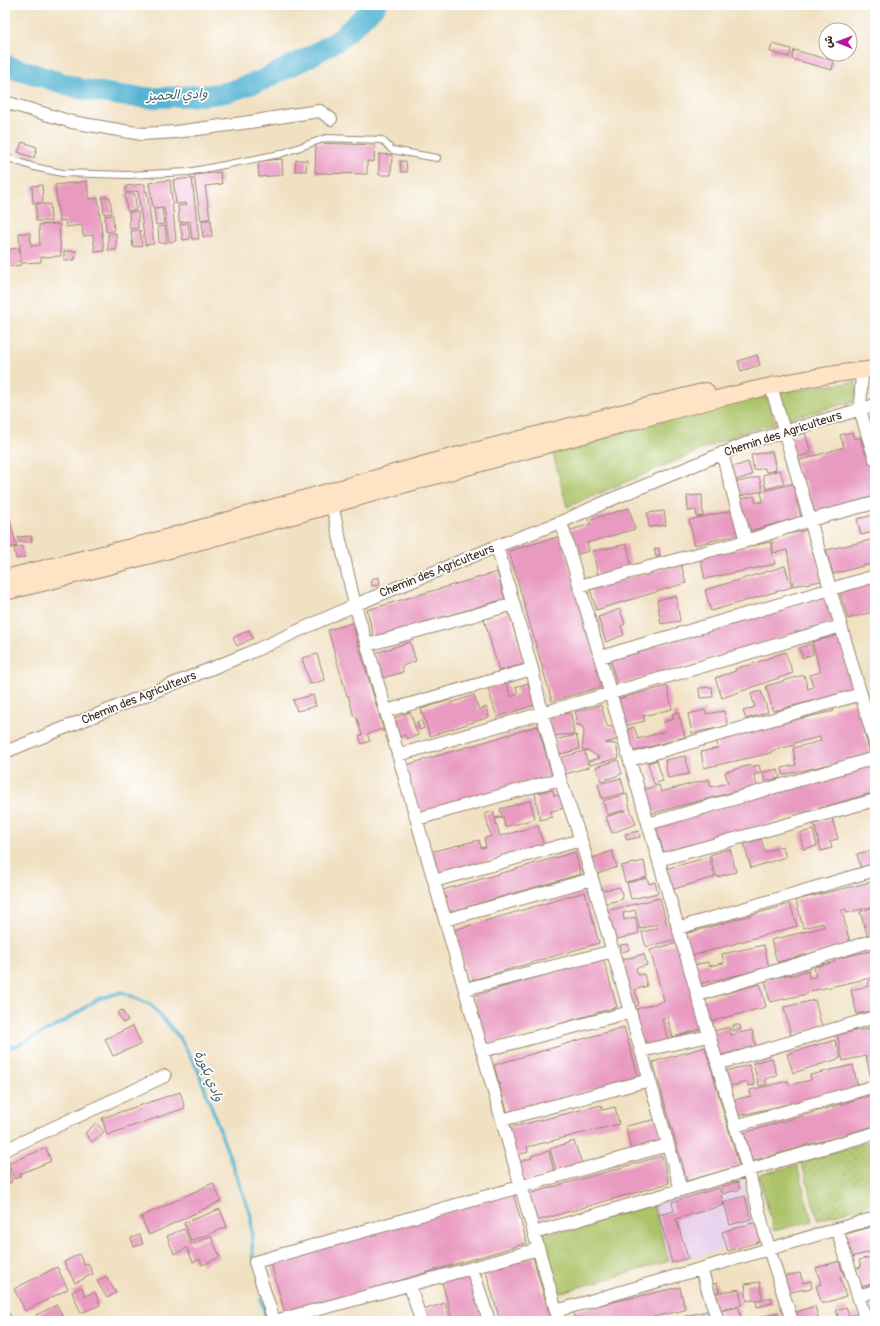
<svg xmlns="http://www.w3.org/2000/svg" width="880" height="1326" viewBox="0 0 880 1326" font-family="Pangolin,'Playpen Sans Arabic',sans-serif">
<defs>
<pattern id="garden-dots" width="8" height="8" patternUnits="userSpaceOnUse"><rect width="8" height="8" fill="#acc368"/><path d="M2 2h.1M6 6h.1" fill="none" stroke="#8d9f55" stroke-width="1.8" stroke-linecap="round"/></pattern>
</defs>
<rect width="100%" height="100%" fill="#fff"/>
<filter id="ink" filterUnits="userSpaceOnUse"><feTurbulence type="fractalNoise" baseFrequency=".025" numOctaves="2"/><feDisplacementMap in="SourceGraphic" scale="8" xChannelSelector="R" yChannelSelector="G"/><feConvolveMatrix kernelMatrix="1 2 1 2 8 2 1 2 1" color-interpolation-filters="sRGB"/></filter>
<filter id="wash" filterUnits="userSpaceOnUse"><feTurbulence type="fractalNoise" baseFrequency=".012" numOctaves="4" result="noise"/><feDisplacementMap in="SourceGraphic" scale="16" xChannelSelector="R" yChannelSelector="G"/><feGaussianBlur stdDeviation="0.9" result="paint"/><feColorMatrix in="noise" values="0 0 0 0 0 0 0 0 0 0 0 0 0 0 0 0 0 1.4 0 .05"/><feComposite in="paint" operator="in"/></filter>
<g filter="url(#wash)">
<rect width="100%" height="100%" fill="#f1e1c3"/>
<path fill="#e9d2ed" d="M742,1178L759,1239L670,1264L653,1204Z"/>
<path fill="#acc368" stroke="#747643" d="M856,382V401L787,419L777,392Z
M766,394L775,424L741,433L567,507L552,450Z
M797,1165L812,1221L774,1231L759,1175Z
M653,1204L669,1261L559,1293L543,1236Z"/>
<path fill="url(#garden-dots)" stroke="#747643" d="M875,1140V1203L818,1220L801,1161Z"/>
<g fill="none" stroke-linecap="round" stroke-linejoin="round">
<path stroke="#55b4d3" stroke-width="3.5" d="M5,1047L16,1046L60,1024L98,999L122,992L151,1005L180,1038L198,1070L251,1216L253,1259
M261,1299L267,1321"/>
<path stroke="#55b4d3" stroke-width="21" d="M5,65L81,89L123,96L150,98L207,95L228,92L260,81L311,56L340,39L376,5"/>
</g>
<g id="blocks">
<path fill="#e99ac1" d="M772,44L791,49L789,57L770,52Z
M794,50L834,61L832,70L792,59Z
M22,142L37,147L34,158L18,152Z
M316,143L375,145L374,162L367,161V174L315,173Z
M379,154L392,155L391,175H379Z
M282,159L283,175L259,177L258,161Z
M296,160H307L306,171H295Z
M400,161H406L407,172H401Z
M220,172L222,184L205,186L210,218L201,220L194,175Z
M192,178L199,239H192L190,221L179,222L178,206L187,205L186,203L176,204L173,180Z
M170,180L176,241L169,242L164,207L153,208L149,183Z
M87,181L89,199L98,198L104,251L95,252L93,235L83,236L82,225L66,227L65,220L59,221L55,185Z
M145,184V192L147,191L154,244L145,245L138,191L126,193V186Z
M42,185L43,202L33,203L32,186Z
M125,194H135L136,210L127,211Z
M102,197H110L112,213L104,214Z
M36,204H50L51,221H36Z
M162,208L164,224L156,225L154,209Z
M129,212H138V228L130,229Z
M113,215L114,231L106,232L105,216Z
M202,220H211L212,237H203Z
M188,223L190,239L183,240L180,224Z
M59,224L61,256L41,257V262L21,263L19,233H30L31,246L40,245L39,225Z
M165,226L167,243H159L158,227Z
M140,230L142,246L133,247L131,231Z
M116,233V250H108V234Z
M19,248L21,265L5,267V250Z
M64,251H76L75,260H64Z
M757,355L760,365L741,371L738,361Z
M852,432L854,439L860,437L865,454L869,452L875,471V496L815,514L805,480L801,481L795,462L844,447L840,435Z
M805,433L811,453L795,458L789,437Z
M772,451L776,470L766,472L765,468L754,470L751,455Z
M748,462L752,475L734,481L730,468Z
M780,470L784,484L766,489L763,475Z
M759,477L763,491L740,496L739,491L737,492L734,483Z
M795,483L800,499L796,500L801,517L748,531L740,499L754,496L756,503L763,501L761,492Z
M702,495L703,516L697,517L696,510L688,511L687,496Z
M5,505L17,546L5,549Z
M629,508L635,529L587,543L589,551L575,555L568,531L591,524L589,520Z
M734,510L740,534L695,545L689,520Z
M664,511L666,525L649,527L647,513Z
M873,515L875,532L861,535L857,519Z
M808,530L813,555H817L822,581L793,586L787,550L774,553L771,537Z
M31,536L32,542H18V537Z
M561,536L604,686L552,701L509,551Z
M875,539V563L833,574L826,550Z
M770,542L775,564L705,579L700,557Z
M627,544L631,567L598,575L593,551Z
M22,546L25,557L16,559L14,548Z
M659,548L660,556L656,557L654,549Z
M681,564L686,583L596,610L590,588Z
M785,566L792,587L711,611L705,590Z
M497,572L505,599L374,637L367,610Z
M379,577L380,585L372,586L371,579Z
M875,580V611L848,619L839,590Z
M676,596L680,621L661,624L657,600Z
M826,596L833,622L617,685L610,659Z
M620,609L625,624L621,626L624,635L606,642L598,617Z
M509,612L524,664L499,671L484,619Z
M352,623L384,731L383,732L382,729L367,734L370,741L362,744L359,736L362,735L356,716L354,717L348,695L347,696L328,630Z
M249,630L253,638L237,646L233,638Z
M839,635L854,690L773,711L766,686L804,675L808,689L813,687L810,675L820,672L812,642Z
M410,642L416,661L402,666L403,672L383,678L375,653Z
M810,644L813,654L803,658L799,648Z
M785,652L793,673L722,698L715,678L736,671L735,669L747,665V666Z
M317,654L325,680L310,684L302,658Z
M506,682L511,697L518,694L516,687L528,683L535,705L497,717L488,688Z
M667,686L672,709L643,716L645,721L624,726L618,699Z
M712,687L713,697L700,698L699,688Z
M761,691L768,712L746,719L743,711L755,707L751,694Z
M313,695L316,706L297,711L293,700Z
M474,695L479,710L486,707L489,717L430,736L421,709L450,700L451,703Z
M858,702L870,755L783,775L782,768L796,765L793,748L821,741L820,737L794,743L795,745L771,751V753L704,768L701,752L718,748L716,738L834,711L833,708Z
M601,705L607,726L616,728L618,733L616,740L605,743L616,744L619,758L590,765L589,761L600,758L589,751L582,750L584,732L582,726L575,724L577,717L575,712Z
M705,710L706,714L724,711L728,726L692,733L688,714Z
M410,712L418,735L407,739L405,735L399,737L392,719Z
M678,712L685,737L631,752L626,730L634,727L638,739L666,731L663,722L674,719L672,714Z
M571,713L574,734L551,736L549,716Z
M421,720L424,728L420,730L417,722Z
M538,726L552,775L420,813L406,765Z
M576,735L580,749L557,755L554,740Z
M584,751L589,767L562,775L557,759Z
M685,756L689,774L668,778L665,760Z
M618,760L622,774L601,781L596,767Z
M657,760L663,781L654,784L648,763Z
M875,763V792L664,854L656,827Z
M751,765V767L759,765L761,773L754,775L757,786L649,814L643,790L659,785L661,792L709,779L711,787L728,783L725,772Z
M778,769L780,778L765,781L763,772Z
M621,778L625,793L602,799L598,784Z
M553,790L554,796L561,794L564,808L551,811L552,817L540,820L535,793Z
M627,794L630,809L636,824L612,833L606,817L626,810L607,815L603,801Z
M530,801L535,819L505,827L503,817L495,819L500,836L538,826L544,847L436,874L430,852L479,840L481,848L486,847L484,838L491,836L485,814L493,811L495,818L502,816L500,809Z
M832,818L838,839L830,841L832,848L821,851L814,824Z
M813,830L817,846L803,849L800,833Z
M639,831L640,837L627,840L625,834Z
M761,839L765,852L782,846L786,857L751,868L744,845Z
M730,849L736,872L717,877L710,855Z
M875,849V866L861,870L857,854Z
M612,851L617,867L595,875L590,859Z
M575,852L581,874L449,912L443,890Z
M709,857L715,877L671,890L665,869Z
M644,861L647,877L625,882L621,866Z
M647,878L649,884L655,882L658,893L631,899L627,883Z
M875,881V906L846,913V909L842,910L850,944L777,962L771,940L824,927L823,923L803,928L796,900Z
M620,887L623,899L603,904L600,891Z
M585,892L599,943L469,981L454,930Z
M660,898L667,925L672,923L677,939L646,947L642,932L658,928L657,924L640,929L635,910L623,913L624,920L635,917L639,933L611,941L606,911Z
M790,904L797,926L691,956L685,934Z
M875,907V935L868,937L860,912Z
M677,943L704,1028L673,1037L667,1017L662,1019L668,1040L643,1047L633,1010L664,1001L650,950Z
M628,944L629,950L622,952L620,945Z
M764,945L769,968L698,984L694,965L708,962L709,966L724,963L722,954Z
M875,950V977L807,992V994L770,1002L765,980L791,974V976L808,970L809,978L816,977L814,967L835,962L834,959Z
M644,954L647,965L636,968L638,975L644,974L647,986L635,990L639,1005L630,1008L618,961Z
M603,958L617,1007L487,1045L473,996Z
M875,979V1010L857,1014L851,990L869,986L868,981Z
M760,984L766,1007L708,1022L702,1000Z
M815,1000L822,1027L791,1035L784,1007Z
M122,1010L128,1020L123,1023L117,1013Z
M733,1025H740L741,1030L733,1031Z
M133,1026L141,1044L113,1056L105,1039Z
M624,1027L638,1076L508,1114L494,1065Z
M729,1027L731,1035L752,1030L756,1046L717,1056L711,1032Z
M875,1027V1078L871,1079L866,1056L843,1061L837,1035Z
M835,1040L841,1058L793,1073L787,1054L823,1043V1044Z
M705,1047L739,1166L687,1181L653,1062Z
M772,1058L777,1076L765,1079L767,1084L759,1086L753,1063Z
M749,1065L755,1085L748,1086L747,1082L730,1086L726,1071Z
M853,1065L858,1088L737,1116L734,1100L751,1096L750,1090L788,1081L789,1085L811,1080L810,1075Z
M180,1092L185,1108L107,1135L102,1118Z
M875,1094V1126L752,1161L744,1133Z
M601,1105L602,1110L615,1107L619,1124L527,1147L528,1152L514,1156L508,1128Z
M657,1119L662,1144L631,1151L626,1126Z
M96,1123L104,1132L92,1142L85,1133Z
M574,1141L582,1164L557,1172L550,1149Z
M46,1148L51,1161L20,1174L21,1176L14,1179L10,1168H11L9,1163Z
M549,1151L555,1174L521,1183L516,1163L532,1158L531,1156Z
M662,1156L669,1183L536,1221L528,1194Z
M7,1163L12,1182L5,1184V1164Z
M738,1182L740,1189L723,1194L721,1187Z
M213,1183L221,1201L149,1235L141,1217Z
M719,1188L724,1205L676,1219L688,1258L672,1263L659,1215L674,1211L672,1202Z
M513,1193L527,1243L285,1314L271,1263Z
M745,1196L751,1219L730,1225L724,1202Z
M220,1209L227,1227L191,1241L184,1223Z
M759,1221L765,1240L728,1251L722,1232Z
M875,1226V1251L847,1258L842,1235Z
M184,1229L191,1244L211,1236L220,1257L202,1265L200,1259L193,1262L187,1248L174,1254L167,1236Z
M140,1235L143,1244L134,1247L131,1238Z
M79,1254L84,1265L88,1263L93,1274L75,1283L64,1262Z
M533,1257L551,1321H500L486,1271Z
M870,1257L875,1274V1283L860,1287L855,1268L861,1267L859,1260Z
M839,1261L844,1276L840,1278L846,1296L822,1304L816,1286L821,1284L816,1268Z
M57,1267L68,1289L25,1311L14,1289Z
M800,1273L803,1283L811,1281L812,1288L785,1293L782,1277Z
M469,1274L482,1321H453L442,1282Z
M106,1276L116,1293L107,1298L97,1281Z
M760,1282L762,1299L747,1301L745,1284Z
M717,1283L719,1291L713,1293L711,1285Z
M82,1287L85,1296L95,1292L100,1305L81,1313L72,1292Z
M680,1287L685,1310L644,1319V1321H561L575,1317L573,1311Z
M739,1289L742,1305L715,1311L712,1294Z
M771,1297L773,1303L757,1307L756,1301Z
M445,1303L450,1318L440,1321H423L420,1311Z
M57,1305L65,1321H39L36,1315Z
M875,1305V1321H871L867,1307Z
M815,1306L819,1321H795L793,1313Z
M5,1307L13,1321H5Z
M739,1307L742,1321H721L719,1311Z
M846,1307L849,1316L858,1313L860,1321H836L839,1320L836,1310Z
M711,1310L714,1321H686L685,1316Z
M778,1312L781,1321H749Z"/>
</g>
</g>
<g filter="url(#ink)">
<use href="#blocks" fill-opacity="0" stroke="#968670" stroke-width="1"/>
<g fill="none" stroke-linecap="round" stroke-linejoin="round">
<defs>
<path id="service" d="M5,157L34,167L62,173L128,175L188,172L280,154L326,138L382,140L392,150L437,158"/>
<path id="minor" d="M5,102L72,122L142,134L176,132L250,122L291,115L320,111L331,119
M862,370L860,410L875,459
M771,386L875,743
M722,453L746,541
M332,505L355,605L367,645L559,1321
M561,522L748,1170L769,1249L792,1321
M497,546L532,669L542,713L560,779L581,840L681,1190
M579,586L746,541L810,520L875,503
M367,645L514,604
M600,657L875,576
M386,711L532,669
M5,752L247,654L355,605L497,546L561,522L610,500L750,442L875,405
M398,755L841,626
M630,760L861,694
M417,819L560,779
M648,824L875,758
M659,860L875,800
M434,881L581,840
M445,920L592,879
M678,928L875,870
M465,989L613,951
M698,995L875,940
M482,1051L630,1012
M641,1051L709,1036
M717,1064L875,1017
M502,1120L649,1080
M735,1126L875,1086
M5,1150L165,1076
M837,1229L866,1321
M534,1233L875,1133
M472,1268L489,1321
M701,1269L718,1321
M410,1285L421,1321
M858,1296L875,1291
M556,1311L875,1218
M274,1321L255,1262L668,1145
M275,1321L472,1268L538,1249"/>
<path id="secondary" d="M5,578L155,541L436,461L706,391
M5,592C198,546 388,487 580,436C676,410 776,379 875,369"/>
</defs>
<use href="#service" stroke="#968670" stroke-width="8"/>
<use href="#minor" stroke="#968670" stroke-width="14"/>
<use href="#secondary" stroke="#968670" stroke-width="18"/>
<use href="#service" stroke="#fff" stroke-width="6"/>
<use href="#minor" stroke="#fff" stroke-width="12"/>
<use href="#secondary" stroke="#fee4c5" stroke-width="16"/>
</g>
</g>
<g text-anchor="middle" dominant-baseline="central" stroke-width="3.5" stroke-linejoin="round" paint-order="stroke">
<g font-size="12" fill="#3b2a1e" stroke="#fff">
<text transform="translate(783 434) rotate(-18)">Chemin des Agriculteurs</text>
<text transform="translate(437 571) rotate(-22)">Chemin des Agriculteurs</text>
<text transform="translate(139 698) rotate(-22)">Chemin des Agriculteurs</text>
</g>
<g font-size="13" font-style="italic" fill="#456166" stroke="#fff">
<text transform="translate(177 95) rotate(-3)">وادي الحميز</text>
<text transform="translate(209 1076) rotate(67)">وادي بكورة</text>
</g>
</g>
<rect width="880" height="1326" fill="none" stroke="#fff" stroke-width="20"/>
<g transform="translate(838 42) rotate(271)"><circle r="19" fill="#ffffff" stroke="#b1aaa5"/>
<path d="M0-3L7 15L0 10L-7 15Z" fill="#b5179e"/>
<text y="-6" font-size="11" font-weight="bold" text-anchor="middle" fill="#3b2a1e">ش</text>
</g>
</svg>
